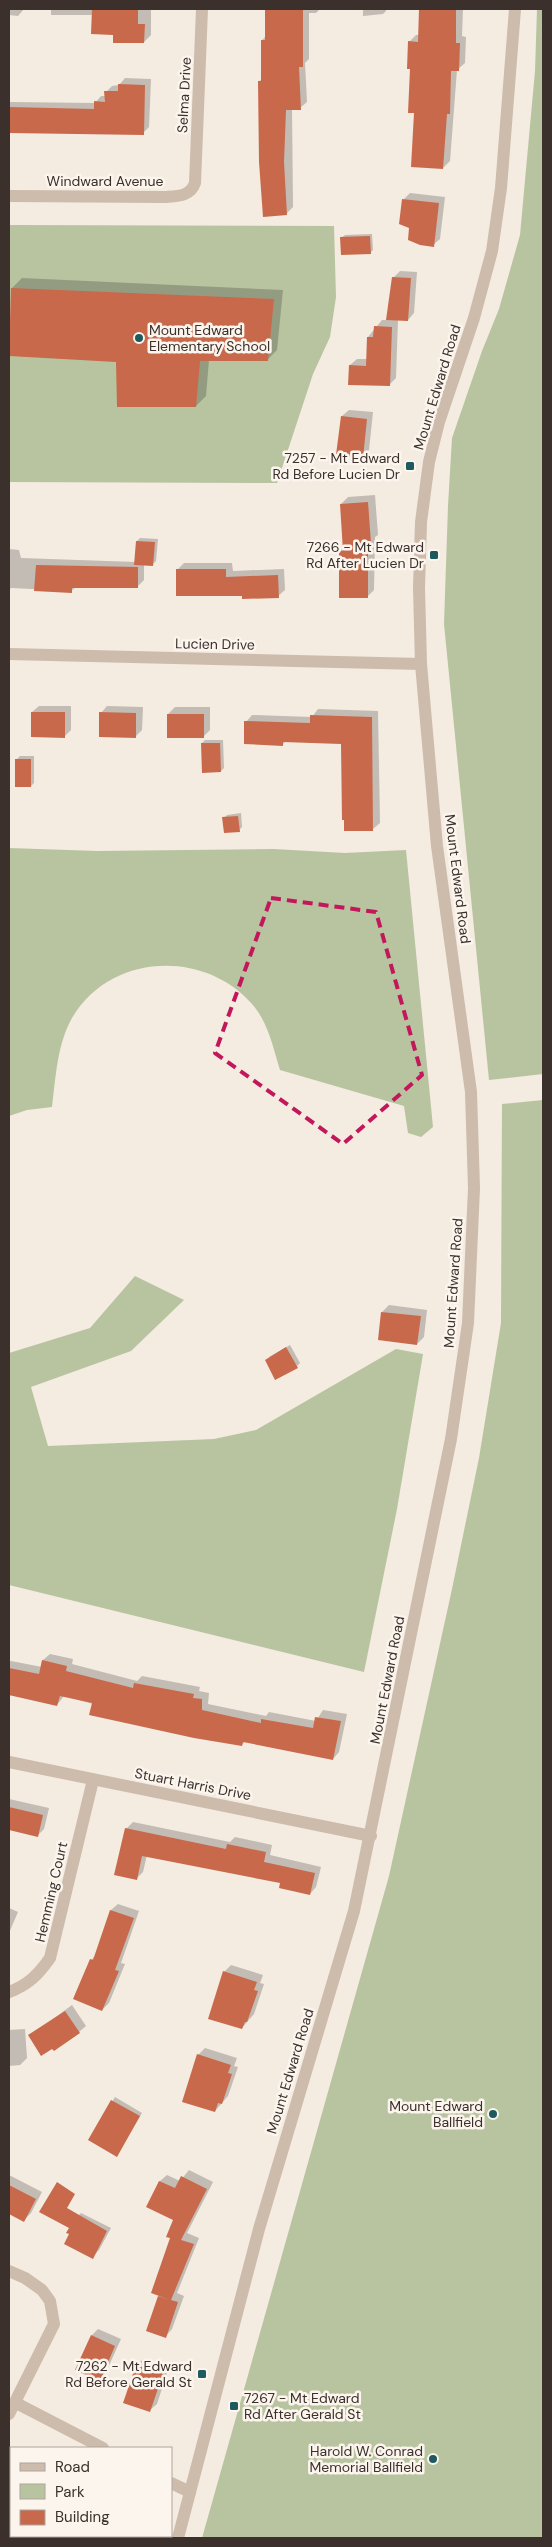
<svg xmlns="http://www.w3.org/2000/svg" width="552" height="2547" viewBox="0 0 552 2547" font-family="'DM Sans',sans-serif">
<rect width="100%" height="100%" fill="#f4ebe1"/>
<path fill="#b8c4a0" d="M537,9H543V1074L489,1080L444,624L448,506L452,438L482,351L499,309L520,235L535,71Z
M9,225L334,226L336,297L330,337L313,374L277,483L9,482Z
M9,848L97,851L274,849L345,853L406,850L433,1127L421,1137L408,1133L404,1106L280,1070C273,1047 268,1022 252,1004C204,949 110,953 72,1018C57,1045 56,1076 52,1107L27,1110L9,1116Z
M543,1100V2538H202L389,1876L452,1589L479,1458L501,1323L502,1104Z
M135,1276L184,1300L131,1351L31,1387L48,1446L214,1439L256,1430L396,1349L423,1354L397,1509L364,1672L9,1585V1353L90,1328Z"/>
<path fill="#0003" d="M9,9H24L18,16L9,15Z
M51,9H151V35L144,42L114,33L93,15H51Z
M266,9H320L316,13H309V59L305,63L307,102L300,108L292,109L293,207L286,214L259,82L262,78V40L266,36Z
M363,9H386V11L383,14L363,16Z
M420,9H463L462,36L466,37L465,63L457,70L450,161L443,168L415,112L409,42L416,35H419Z
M125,78L151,79L149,127L143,133L9,132V102L95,103L101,96H106V92L112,86L119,85Z
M410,193L445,197L440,239L433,245L410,227L404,199Z
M372,234L373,250L370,253L341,238L345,235Z
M400,271L417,272L414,313L408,320L398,319L396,378L389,385L350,365L357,359H367L368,337L382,320H387L393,278Z
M22,278L283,290L277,350L267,360H209L206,396L196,406L118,361L9,355L12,288Z
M349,410L373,412L369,450L362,457L342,416Z
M375,495L378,535L375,537L374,590L367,597L340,551L344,547L341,504L348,497Z
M140,538L158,539L156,561L153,564H144V580L137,587H76L71,591L11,588L9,590V549L19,550L21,558L136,562L137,541Z
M184,563H232L233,571L284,569L285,590L278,596L243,595L177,570Z
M39,706H71V730L64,737L32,712Z
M107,706L143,707L142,730L135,737L101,713Z
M175,707H210V730L203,737L168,714Z
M318,709L378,711L380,823L373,829L342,743L286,741L283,744L246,722L252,715L312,717Z
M205,740H223L224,768L221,771L202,743Z
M20,756H34V783L31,786L17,759Z
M241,813L242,827L239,830L224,818L227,815Z
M389,1305L427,1310L424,1337L417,1344L382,1312Z
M290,1345L300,1363L297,1366L269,1357Z
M50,1654L73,1659L72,1664L137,1681L142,1676L200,1687L199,1691L209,1693L208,1704L266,1716L269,1712L316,1721L323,1710L347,1714L339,1752L333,1759L245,1741L242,1745L64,1696L57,1705L9,1695V1662L11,1661L42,1667L43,1660Z
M9,1799L49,1808L44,1829L38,1835L9,1829Z
M133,1822L230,1842L235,1837L272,1845L270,1855L321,1867L316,1887L310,1894L282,1882L147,1855L143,1872L136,1879L126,1829Z
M118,1904L139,1911L121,1963L125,1964L109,2003L102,2010L91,1960L96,1955L111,1910Z
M9,1908L18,1912L9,1933Z
M231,1965L263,1975L260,1983L264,1984L254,2014L242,2028L224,1972Z
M72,2005L86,2026L79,2032L30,2036Z
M25,2029L27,2058L20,2065L9,2066V2030Z
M205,2048L237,2058L234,2066L238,2067L228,2096L215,2111L198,2055Z
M115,2097L142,2113L117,2155L89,2140Z
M189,2170L213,2182L187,2233L199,2238L177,2293L184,2296L172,2329L166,2336L159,2296L175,2220L148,2206L160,2181L167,2175L180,2181Z
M9,2175L42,2192L31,2213L24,2220L9,2213Z
M81,2213L111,2228L99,2250L92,2257L70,2233L74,2220Z
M98,2329L121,2339L106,2372L99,2379L92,2335Z
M143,2359L169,2367L157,2404L150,2410L137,2365Z
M11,2483V2493L9,2491Z
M72,2536H111L108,2538H69Z"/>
<path fill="#c8694b" d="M92,9H138V24H145L144,43H113V35L91,34Z
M265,9H303V67H299L301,110H286L284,162L287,215L263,217L259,162L258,81H261V40H265Z
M419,9H456V43H460L459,71H451L450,114H447L443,169L411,167L414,113H408L410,69H407L408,41L418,42Z
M118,84L145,85L144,135L9,133V107L94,109V101L105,102L104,91H118Z
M402,199L439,203L434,247L420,245L408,240L409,228L399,224Z
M370,236L371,254L341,255L340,237Z
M392,277L411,278L408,321L386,320Z
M11,288L274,299L268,361H200L196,407H117L116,362L9,356Z
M374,326L392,327L390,386L348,385L349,365L366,366L367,337H373Z
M341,416L367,419L363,458L336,455Z
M368,502L371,543H368V598H339V551H343L340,504Z
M136,541L155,542L153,566L134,565Z
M36,565L138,567V588H72V593L34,591Z
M176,569H226V577L278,575L279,598L242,599V596H176Z
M31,712H65V738L31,737Z
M99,712L136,713V738L99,737Z
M167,714H204V738H167Z
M310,715L372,717L373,831H344V820H342L341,744L283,742V746L244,744V721L310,723Z
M201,743H220L221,772L202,773Z
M15,759H31V787H15Z
M238,816L240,832L224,833L222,817Z
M381,1312L421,1316L417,1345L378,1340Z
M286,1347L298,1368L275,1380L265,1360Z
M42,1660L67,1666L66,1671L133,1688L134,1683L194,1694L193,1698L202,1699V1710L261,1723V1719L313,1728L315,1717L341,1721L333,1760L243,1742L242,1746L194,1738L89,1715L92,1703L60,1696L57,1706L9,1695V1668L39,1674Z
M9,1807L43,1815L38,1837L9,1830Z
M125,1828L226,1849L227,1844L266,1852L264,1862L315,1873L310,1895L279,1888L280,1883L142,1856L137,1880L114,1875Z
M110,1910L134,1918L115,1970L119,1971L102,2011L73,1999L90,1959L93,1960Z
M223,1971L257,1982L254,1990L258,1991L247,2022H245L242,2029L208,2019Z
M65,2011L80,2033L54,2051L52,2049L41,2056L28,2035Z
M197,2054L231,2065L228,2073L232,2074L222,2104L218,2103L215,2112L182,2102Z
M111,2100L140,2116L117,2157L88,2140Z
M181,2176L207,2189L181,2240L194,2244L171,2300L178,2302L166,2338L146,2331L158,2296L170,2300L151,2293L170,2238L166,2237L173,2220L146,2207L159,2181L175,2188Z
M57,2182L75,2194L67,2208L107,2231L93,2259L64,2244L69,2234L66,2233L69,2228L39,2212Z
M9,2185L36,2199L24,2222L9,2214Z
M91,2335L115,2346L100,2381L75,2370Z
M136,2365L163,2374L150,2412L123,2403Z"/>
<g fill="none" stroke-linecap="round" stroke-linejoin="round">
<path stroke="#cdbbac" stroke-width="12" d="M9,196L164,197C177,196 190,197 195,183L202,9
M9,1762L371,1836
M9,1992C28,1985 38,1975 50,1958L93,1780
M9,2271L25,2278L42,2290L50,2301L54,2324L9,2414
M16,2403L103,2448
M171,2483L190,2492"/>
<path stroke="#cdbbac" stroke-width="12" d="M9,654L421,664
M178,2538L259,2229L354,1911L451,1439L468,1323L474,1188L471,1092L437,846L421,664L419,588L421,522L429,462L439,422L474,318L492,251L501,188L515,9"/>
</g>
<path fill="none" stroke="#c2185b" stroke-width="4" stroke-dasharray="10 6" stroke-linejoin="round" d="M271,898L376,912L422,1075L343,1144L215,1053Z"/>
<g fill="#1f5a5e" stroke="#fbf5ee" stroke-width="2">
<circle cx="139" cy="338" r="5"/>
<rect x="405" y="461" width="10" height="10" rx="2.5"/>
<rect x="429" y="550" width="10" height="10" rx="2.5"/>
<circle cx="493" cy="2114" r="5"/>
<rect x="197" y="2369" width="10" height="10" rx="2.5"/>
<rect x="229" y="2401" width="10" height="10" rx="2.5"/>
<circle cx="433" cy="2459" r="5"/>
</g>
<g text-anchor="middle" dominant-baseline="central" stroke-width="5" stroke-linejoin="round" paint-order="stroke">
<g font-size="14" fill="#3b302b" stroke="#fbf5ee">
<text transform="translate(184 95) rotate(-87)">Selma Drive</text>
<text x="105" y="181">Windward Avenue</text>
<text transform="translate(437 387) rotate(-73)">Mount Edward Road</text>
<text transform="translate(215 644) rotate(1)">Lucien Drive</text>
<text transform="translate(458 879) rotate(83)">Mount Edward Road</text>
<text transform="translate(453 1283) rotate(-86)">Mount Edward Road</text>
<text transform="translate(387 1680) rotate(-79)">Mount Edward Road</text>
<text transform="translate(193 1784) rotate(11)">Stuart Harris Drive</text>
<text transform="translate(51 1892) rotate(-77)">Hemming Court</text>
<text transform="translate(290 2071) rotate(-73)">Mount Edward Road</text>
</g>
<g font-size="14" fill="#3b302b" stroke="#fbf5ee" text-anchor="end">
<text x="149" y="330" text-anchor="start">Mount Edward<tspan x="149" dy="16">Elementary School</tspan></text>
<text x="400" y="458">7257 - Mt Edward<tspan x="400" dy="16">Rd Before Lucien Dr</tspan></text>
<text x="424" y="547">7266 - Mt Edward<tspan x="424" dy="16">Rd After Lucien Dr</tspan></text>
<text x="483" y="2106">Mount Edward<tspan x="483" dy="16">Ballfield</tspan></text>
<text x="192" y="2366">7262 - Mt Edward<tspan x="192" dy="16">Rd Before Gerald St</tspan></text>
<text x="244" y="2398" text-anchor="start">7267 - Mt Edward<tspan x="244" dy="16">Rd After Gerald St</tspan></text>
<text x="423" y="2451">Harold W. Conrad<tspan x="423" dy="16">Memorial Ballfield</tspan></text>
</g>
</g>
<rect width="552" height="2547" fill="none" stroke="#3b302b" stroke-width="20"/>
<rect x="10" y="2447" width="162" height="90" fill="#fbf5ee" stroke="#aea6a0"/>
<rect x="20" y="2463" width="25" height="8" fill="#cdbbac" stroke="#aea6a0"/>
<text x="55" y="2472" font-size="15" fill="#3b302b">Road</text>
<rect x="20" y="2484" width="25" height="15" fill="#b8c4a0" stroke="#aea6a0"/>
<text x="55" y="2497" font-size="15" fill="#3b302b">Park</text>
<rect x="20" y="2510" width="25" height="15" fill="#c8694b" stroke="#aea6a0"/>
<text x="55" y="2522" font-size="15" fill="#3b302b">Building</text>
</svg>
